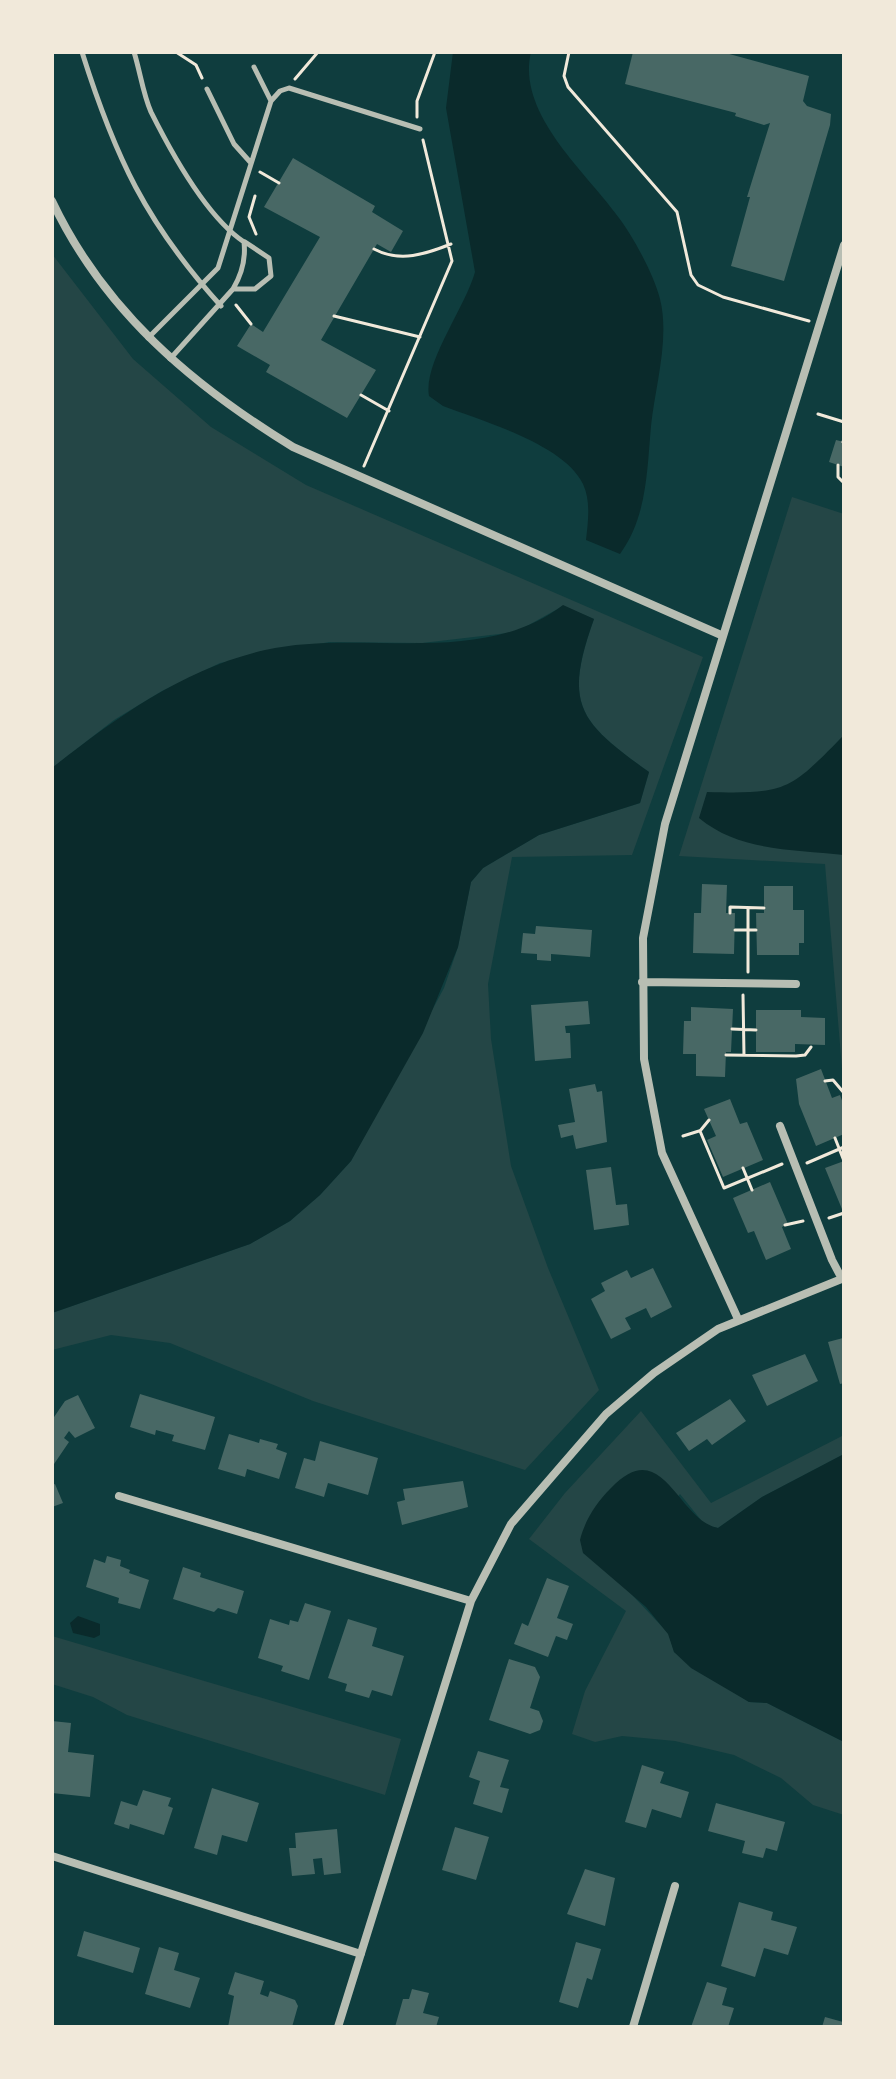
<svg xmlns="http://www.w3.org/2000/svg" width="896" height="2079" viewBox="0 0 896 2079" font-family="Commissioner,sans-serif">
<rect width="100%" height="100%" fill="#0f3d3e"/>
<path fill="#244646" d="M52,254L133,359L211,427L306,485L703,657L632,855L512,857L488,984L491,1039L511,1166L548,1268L599,1390L525,1470L313,1401L170,1343L111,1335L52,1350V1313L250,1244L290,1221L320,1195L351,1161L444,988L458,947L471,882L483,868L539,835L640,803L649,772C579,722 563,705 594,619L563,606L516,632L422,643L329,642L220,663L162,691L114,720L52,768Z
M792,497L844,514V1093L825,864L679,856Z
M641,1411L711,1503L844,1435V1454L762,1497L718,1528L705,1525L680,1494L618,1580L669,1634L674,1652L749,1702L767,1703L844,1742V1815L813,1805L781,1778L734,1755L675,1741L622,1736L595,1742L572,1734L585,1691L626,1611L529,1539L565,1493Z
M52,1636L401,1739L385,1795L127,1715L93,1697L52,1684Z"/>
<path fill="#0a2a2b" d="M453,52H531C516,114 587,173 619,218C634,238 654,275 660,299C670,339 655,387 651,426C647,471 647,517 620,554L586,540C588,522 591,501 583,484C564,444 482,421 443,406L429,396C423,363 465,308 475,272L446,108Z
M563,605L594,619C563,705 579,722 649,772L640,803L539,835L483,868L471,882L458,947L423,1033L351,1161L320,1195L290,1221L250,1244L52,1313V768C115,718 185,668 265,650C361,628 479,669 563,605Z
M844,735V855C793,849 740,852 699,818L707,792C787,794 789,791 844,735Z
M844,1454V1742L767,1703L749,1702L691,1668L674,1652L668,1634L646,1607L583,1553L580,1540C585,1520 596,1503 611,1488C663,1433 677,1520 718,1528L762,1497Z
M78,1616L100,1624V1635L94,1638L73,1633L70,1623Z"/>
<path fill="#486865" d="M633,52H722L809,76L803,101L807,106L831,114L830,125L784,281L731,266L750,197H747L770,123L764,125L735,116L736,113L625,84Z
M293,158L375,206L372,212L403,231L391,252L377,244L321,340L376,370L347,418L266,372L270,365L237,346L251,324L263,332L320,237L264,207Z
M836,440L844,442V467L829,462Z
M702,884L727,885L726,913H735L734,954L693,953L694,913H701Z
M764,886H793V910H804V943H799V955H757L756,913H764Z
M536,926L592,930L590,957L551,954V961L537,960V954L521,953L523,933L535,934Z
M588,1001L590,1024L565,1026L566,1033H570L571,1058L535,1061L531,1005Z
M691,1007L733,1009L731,1052H726L725,1077L696,1076V1054H683L684,1021H691Z
M756,1010H801V1017L825,1018V1045L795,1044V1052H756Z
M821,1069L832,1098L840,1095L844,1106V1134L816,1146L799,1104L796,1079Z
M595,1084L597,1092L602,1091L607,1142L576,1149L573,1135L561,1138L558,1125L575,1122L569,1089Z
M730,1099L740,1124L747,1122L763,1160L723,1177L707,1140L716,1136L704,1109Z
M844,1161V1214L825,1168Z
M611,1167L616,1205L627,1204L629,1225L594,1230L586,1170Z
M770,1182L788,1224L782,1227L791,1249L766,1260L754,1231L748,1233L733,1198Z
M653,1268L672,1307L651,1318L646,1308L625,1318L631,1329L611,1339L591,1299L605,1291L601,1283L627,1270L631,1278Z
M843,1338L844,1383L840,1384L828,1342Z
M805,1354L818,1381L767,1406L752,1375Z
M140,1394L215,1417L205,1450L172,1441L174,1435L156,1430L155,1435L130,1427Z
M78,1395L95,1428L75,1438L69,1431L64,1438L69,1442L52,1467V1420L65,1401Z
M730,1399L746,1421L712,1445L707,1439L689,1451L676,1433Z
M229,1434L259,1443L260,1439L278,1444L276,1449L287,1453L279,1479L247,1469L245,1477L218,1469Z
M320,1441L378,1458L368,1495L328,1483L324,1497L295,1488L304,1458L315,1461Z
M463,1481L468,1507L402,1525L397,1502L405,1500L403,1489Z
M55,1484L63,1503L52,1507V1485Z
M107,1556L121,1560L120,1566L130,1570L129,1573L149,1580L140,1609L118,1603L119,1598L86,1587L94,1559L105,1563Z
M183,1567L201,1573L200,1577L244,1591L237,1614L218,1608L214,1612L173,1599Z
M547,1578L569,1586L557,1618L573,1624L567,1640L556,1636L548,1657L514,1644L522,1623L528,1626Z
M305,1603L331,1611L309,1680L281,1671L283,1666L258,1658L270,1619L289,1625L290,1620L298,1622Z
M348,1619L377,1628L372,1646L404,1656L392,1696L372,1690L369,1698L345,1691L347,1684L328,1678Z
M509,1659L535,1667L540,1677L530,1708L539,1711L543,1721L540,1730L530,1734L489,1720Z
M52,1721L71,1723L68,1752L94,1755L90,1797L52,1793Z
M478,1751L509,1760L500,1787L509,1789L502,1813L473,1804L480,1781L469,1777Z
M642,1765L664,1772L660,1783L689,1792L681,1818L652,1809L646,1828L625,1822Z
M212,1788L259,1803L247,1842L222,1835L217,1855L194,1848Z
M143,1790L171,1798L168,1806L173,1808L164,1835L130,1824L129,1829L114,1824L121,1801L137,1806Z
M716,1803L785,1822L777,1851L766,1848L763,1858L742,1853L745,1841L708,1831Z
M455,1827L489,1837L476,1880L442,1870Z
M337,1829L341,1873L324,1875L322,1858L313,1859L315,1874L292,1876L289,1848H296L295,1833Z
M585,1869L615,1878L605,1926L567,1914Z
M739,1902L773,1912L771,1920L797,1927L788,1955L764,1948L755,1977L721,1966Z
M84,1931L140,1948L133,1973L77,1956Z
M576,1942L601,1949L592,1980L587,1978L578,2008L559,2002Z
M159,1947L179,1953L174,1970L200,1978L190,2008L145,1994Z
M235,1972L264,1981L260,1994L268,1997L270,1991L295,2000L298,2006L292,2027H228L234,1996L228,1994Z
M707,1982L727,1988L722,2005L734,2008L728,2027H691Z
M412,1989L429,1993L423,2013L439,2017L436,2027H395L403,1999H409Z
M825,2017L843,2022L842,2027H822Z"/>
<g fill="none" stroke-linecap="round" stroke-linejoin="round">
<path stroke="#f1e9da" stroke-width="3" d="M176,52L196,65L202,78
M569,52L564,76L568,87L677,212L691,275L698,285L723,297L809,321
M295,79L318,52
M417,117V101L435,52
M260,172L279,183
M255,196L249,217L256,234
M374,249C400,263 426,254 451,244
M236,305L251,324
M334,316L420,337
M361,395L389,411
M818,414L844,422
M843,442L844,439
M838,465V477L844,483
M364,466L452,261L423,140
M730,913V907L764,908
M735,930H756
M748,972V908
M743,995L744,1055
M732,1029L756,1030
M726,1055L796,1056L805,1055L811,1047
M825,1081L833,1080L844,1093
M709,1120L700,1131L724,1188L782,1164
M683,1136L699,1131
M835,1138L844,1161
M807,1163L844,1147
M743,1168L752,1190
M829,1218L844,1213
M785,1225L803,1221"/>
<path stroke="#b8beb3" stroke-width="5" d="M82,52C115,157 146,223 221,306
M134,52C140,71 143,94 151,112C171,152 207,217 244,242C246,260 242,274 233,289L170,359
M254,67L271,101
M207,89L234,144L251,163
M234,289H255L271,276L269,258L245,242
M148,338L218,268L271,101L280,91L289,88L420,129"/>
<path stroke="#b8beb3" stroke-width="8" d="M52,201C104,311 192,385 293,447L721,635
M642,982L796,984
M780,1126L832,1260L842,1279
M738,1319L662,1153L644,1059L643,938L665,824L844,245
M119,1496L471,1601
M52,1856L361,1954
M338,2027L471,1601L511,1524L606,1414L654,1373L718,1329L844,1278
M633,2027L675,1886"/>
</g>
<rect width="896" height="2079" fill="none" stroke="#f1e9da" stroke-width="108"/>
</svg>
